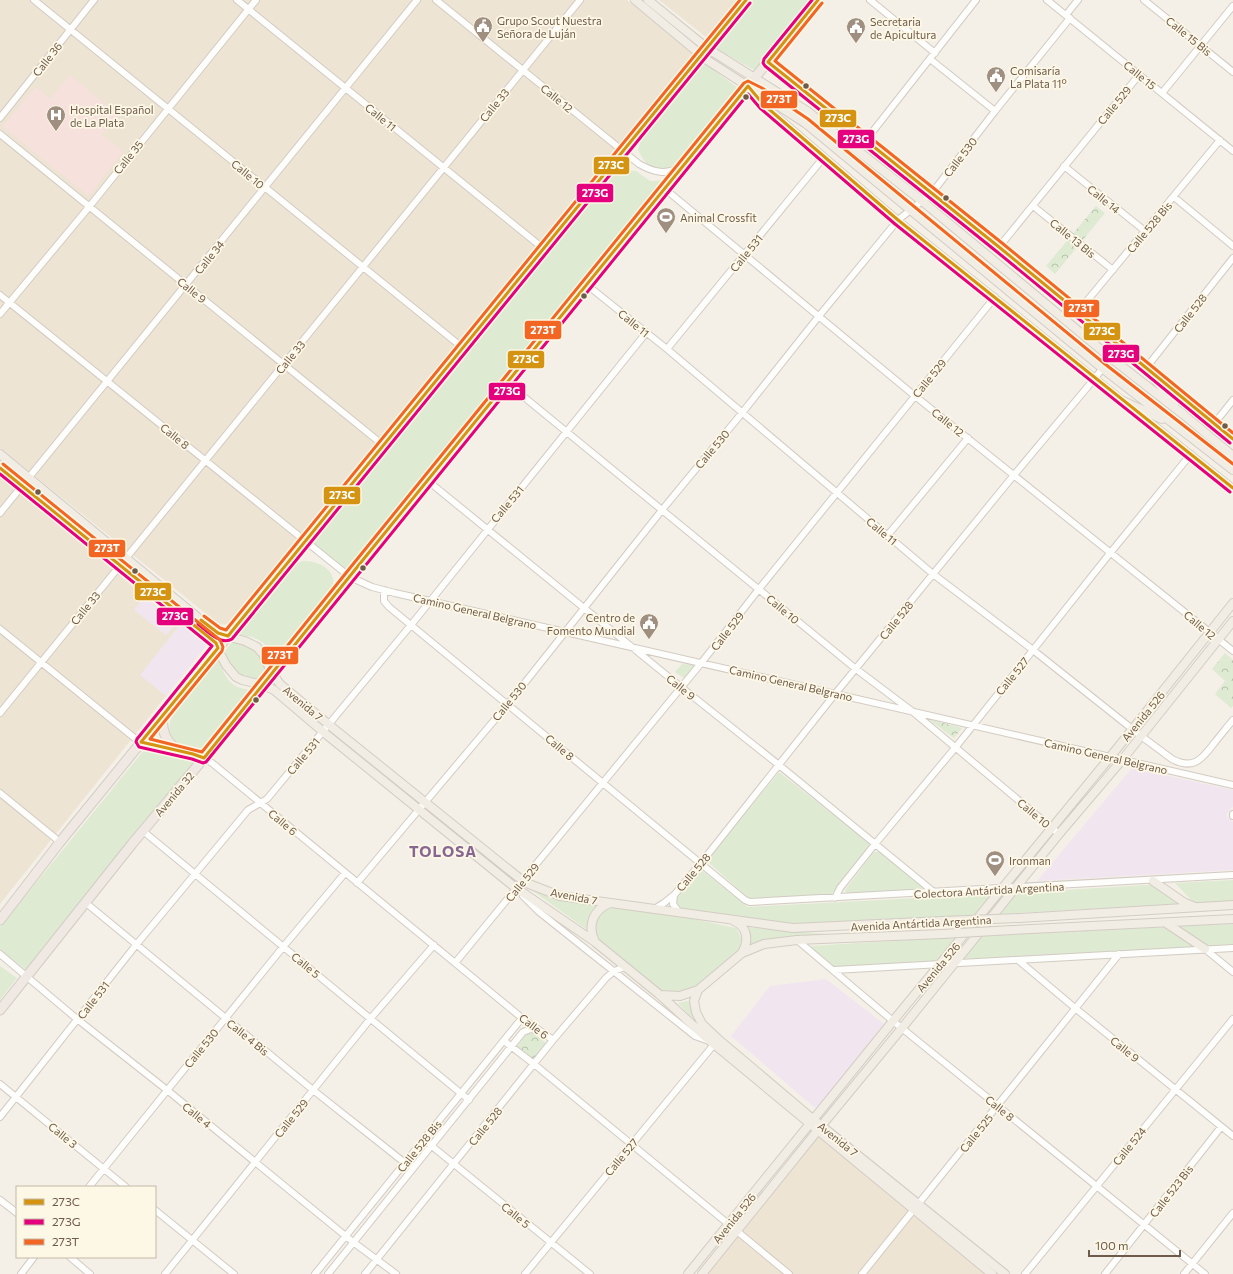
<svg xmlns="http://www.w3.org/2000/svg" width="1233" height="1274" viewBox="0 0 1233 1274" font-family="Commissioner,sans-serif">
<defs>
<pattern id="park-crowns" width="20" height="18" patternUnits="userSpaceOnUse"><rect width="20" height="18" fill="#deead2"/><path d="M2 6a3 3 0 1 1 6 0M12 15a3 3 0 1 1 6 0" fill="none" stroke="#b8c1ac"/></pattern>
</defs>
<rect width="100%" height="100%" fill="#f4f0e7"/>
<path fill="#ede4d4" d="M0,0H627L696,55L227,624L220,625L0,448Z
M659,0H738L707,38Z
M0,475L205,647L0,904Z
M819,1136L988,1274H707Z"/>
<path fill="#f1e6ef" d="M144,597L177,623L166,635L134,610Z
M182,622L208,643L166,696L140,675Z
M1132,768L1233,790V806L1226,815L1233,822V870L1037,881Z
M826,979L884,1024L816,1109L731,1036L770,986Z"/>
<path fill="#f6e1dd" d="M70,75L118,115L101,135L123,152L90,194L87,195L5,128L4,125L36,87L50,99Z"/>
<path fill="#deead2" d="M753,0H813L756,71L715,48Z
M703,62L739,89L677,168C654,171 649,171 638,150L641,139Z
M624,170L636,171L650,181L667,180L348,572L313,545V542L613,174Z
M302,561C323,561 340,572 331,595L274,666C270,644 260,636 238,635L294,566Z
M242,642L255,648L264,659L266,672L260,680C248,680 234,672 227,661C226,658 226,654 225,651L231,643Z
M219,659C225,679 231,689 254,690L209,745C187,761 161,740 172,716Z
M682,664L695,665L685,679L675,672Z
M144,750L194,761L195,763L26,970L0,950V927Z
M779,772L869,843V847L831,895L749,899L707,861Z
M874,852H879L924,886L925,890L847,894L845,890Z
M700,869L748,907L993,894L976,915L803,925L681,909L676,903L677,897Z
M1233,880V901L1194,903L1175,883Z
M1163,884L1185,904L997,914L1015,893Z
M529,888L551,898L599,906L590,932Z
M608,907L684,917L736,928L742,939L738,951L694,989L680,994L664,993L598,939C594,923 593,917 608,907Z
M1233,924V944L1204,946L1180,926Z
M746,927L827,934L769,940L751,946V937Z
M1167,927L1194,947L961,959L980,936Z
M957,937L938,962L833,968L810,946Z
M0,966L17,978L0,1000Z
M693,1000L708,1035L678,1003Z"/>
<path fill="url(#park-crowns)" d="M1096,206L1105,213L1055,274L1046,266Z
M1225,653L1233,660V706L1231,708L1215,694L1225,681L1212,669Z
M928,719L962,728L954,738Z
M532,1032L546,1043L533,1061L516,1048L527,1033Z"/>
<g fill="none" stroke-linecap="round" stroke-linejoin="round">
<defs>
<path id="minor" d="M34,0L463,348
M237,0L544,249
M436,0L639,164C653,172 667,176 681,166
M870,0L935,53
M1047,0L1233,151
M1144,0L1233,72
M1066,15L1078,0
M930,59L995,111
M768,62L999,247L1148,370
M752,91L763,104L898,220L1125,402
M1162,93L1233,6
M0,118L94,0
M0,134L383,445
M866,140L976,0
M1064,166L1145,231
M665,189L915,396L1233,651
M1174,197L1233,246
M1033,206L1113,270
M999,247L1139,75
M587,285L667,349L933,574L1033,650L1141,736L1172,759C1194,771 1203,758 1215,742C1221,735 1227,727 1233,720
M0,295L350,577L372,587L395,593L1233,785
M1077,313L1220,140
M0,314L89,207L256,0
M667,349L824,157
M1146,368L1233,258
M1155,376L1233,439
M507,383L856,669L913,712L1059,834
M1133,408L1233,488
M1214,424L1233,400
M428,481L681,687L779,765L935,893
M0,513L417,0
M887,536L968,438
M384,590V601L389,607L745,900L750,902L1233,875
M0,629L137,740C161,752 190,748 212,763L522,1018L553,1040
M0,713L580,0
M0,793L60,842
M1233,814V816
M143,831L469,1100
M357,883L508,704L662,510L742,413L819,316L898,220L932,193L995,111L1070,18
M674,895L673,904L678,911
M523,896L538,911L695,1036L709,1041
M835,898L840,888L875,844L955,748L1111,552L1191,454
M86,903L313,1090L405,1163L414,1166
M656,908L664,903L675,894L701,863L835,694L1014,475L1095,378L1119,347
M797,940L893,1021L1205,1274
M1205,949L1233,972
M0,954L77,1019L167,1090L353,1242L396,1274
M1018,960L1075,1008L1233,1136
M455,963L702,662L759,589L995,297
M834,970L1233,948
M504,1041L534,1064L789,1274
M0,1084L126,1187
M0,1117L136,945L248,810L267,799L411,625L646,333
M428,1143L590,1274
M89,1187L283,947L345,873
M0,1200L17,1213
M155,1210L234,1274
M70,1257L90,1274
M21,1274L34,1257
M165,1274L371,1018L434,945
M315,1274L522,1018
M328,1274L523,1032L531,1029L537,1030
M365,1274L553,1040L606,978L614,971L625,967
M525,1274L716,1042
M862,1274L1119,954
M1025,1274L1233,1019
M1105,1274L1221,1127
M1184,1274L1233,1213"/>
<path id="major" d="M635,0L707,60L805,123L1102,368L1233,470
M648,0L707,48L807,111L922,201L1111,358L1184,415L1233,456
M1146,368L1174,403
M1123,401L1162,419
M0,454L207,625L222,635L245,641L257,647L263,654L272,673L280,684L333,728L518,877L529,884L560,896L793,928L943,921
M0,468L213,640L226,665L236,677L242,680L263,685L274,690L327,735L512,885L595,942L660,995L710,1041L992,1274
M1153,881L1185,903L1195,907
M1020,918L1233,905
M734,921C748,927 749,941 742,953
M1166,923L1205,949
M1012,930L1233,919
M595,942C587,925 593,910 610,903
M698,990L694,1001L696,1012L702,1024L718,1039L808,1115L1005,1274
M660,995L680,996L698,990L742,953L764,944L797,940L942,934
M688,1274L893,1021L1111,756L1233,603
M702,1274L822,1125L902,1028L1059,834L1122,760L1233,621"/>
<path id="highway" d="M163,716C161,731 166,741 178,751
M0,920L60,842L746,0
M0,1010L132,844L204,758L358,566L818,0"/>
</defs>
<use href="#minor" stroke="#d2cbc3" stroke-width="8"/>
<use href="#major" stroke="#d3ccc4" stroke-width="10"/>
<use href="#highway" stroke="#d3ccc4" stroke-width="11"/>
<use href="#minor" stroke="#fdfdfb" stroke-width="6"/>
<use href="#major" stroke="#f1ede4" stroke-width="8"/>
<use href="#highway" stroke="#efe8e3" stroke-width="9"/>
<defs>
<path id="major-bridge" d="M943,921L1020,918
M942,934L1012,930"/>
</defs>
<use href="#major-bridge" stroke="#d3ccc4" stroke-width="10" stroke-linecap="butt"/>
<use href="#major-bridge" stroke="#f1ede4" stroke-width="8"/>
<defs>
<path id="bus-1" d="M818,0L768,62L999,247L1233,439
M0,468L216,643L218,648L141,742L193,754L204,758L358,566L748,86L763,104L898,220L1233,488
M201,620L218,633L228,636L746,0"/>
<path id="bus-2" d="M812,0L764,59L763,63L765,66L996,251L1230,443
M0,474L212,646L137,739L136,742L139,747L192,759L203,763L206,762L748,94L760,108L895,224L1230,492
M198,624C206,630 221,646 232,639L750,3"/>
<path id="bus-3" d="M822,3L775,61L1002,243L1233,433
M3,464L220,640L223,647L222,651L150,739L202,752L354,563L744,83L748,81L762,88L808,119L1105,364L1233,464
M204,616L220,628L226,630L740,0"/>
</defs>
<use href="#bus-1" stroke="#fdf7e6" stroke-width="6"/>
<use href="#bus-2" stroke="#fdf7e6" stroke-width="6"/>
<use href="#bus-3" stroke="#fdf7e6" stroke-width="6"/>
<use href="#bus-1" stroke="#d59312" stroke-width="3"/>
<use href="#bus-2" stroke="#e5007d" stroke-width="3"/>
<use href="#bus-3" stroke="#f26522" stroke-width="3"/>
</g>
<defs>
<symbol id="civic-pin" viewBox="-11 -11 22 30"><path d="M0 17L-7.5 6A9.5 9.5 0 1 1 7.5 6Z" fill="#9e8f81" stroke="#fdf7e6"/><path d="M-.6-6.5H3V-4.5H.6V-3L4-1V1h2V6H-6V1h2V-1L-.6-3ZM-1.2 2.5V6h2.4V2.5Z" fill="#fff"/></symbol>
<symbol id="hospital-pin" viewBox="-11 -11 22 30"><path d="M0 17L-7.5 6A9.5 9.5 0 1 1 7.5 6Z" fill="#9e8f81" stroke="#fdf7e6"/><path d="M-5-5h3v3.5h4V-5h3V5h-3V1.5h-4V5h-3Z" fill="#fff"/></symbol>
<symbol id="stadium-pin" viewBox="-11 -11 22 30"><path d="M0 17L-7.5 6A9.5 9.5 0 1 1 7.5 6Z" fill="#9e8f81" stroke="#fdf7e6"/><path d="M0-5a6.5 5 0 1 0 0 10a6.5 5 0 1 0 0-10ZM-3.5-1.8h7v3.6h-7Z" fill="#fff"/></symbol>
</defs>
<g fill-rule="evenodd">
<use href="#civic-pin" x="472" y="15" width="22" height="30"/>
<use href="#civic-pin" x="845" y="16" width="22" height="30"/>
<use href="#civic-pin" x="985" y="65" width="22" height="30"/>
<use href="#hospital-pin" x="45" y="104" width="22" height="30"/>
<use href="#stadium-pin" x="655" y="206" width="22" height="30"/>
<use href="#civic-pin" x="638" y="612" width="22" height="30"/>
<use href="#stadium-pin" x="984" y="849" width="22" height="30"/>
</g>
<g fill="#6f5b4a" stroke="#fdf7e6" stroke-width="1.5">
<circle cx="806" cy="86" r="3.5"/>
<circle cx="746" cy="97" r="3.5"/>
<circle cx="946" cy="198" r="3.5"/>
<circle cx="584" cy="296" r="3.5"/>
<circle cx="1225" cy="426" r="3.5"/>
<circle cx="38" cy="492" r="3.5"/>
<circle cx="363" cy="568" r="3.5"/>
<circle cx="135" cy="571" r="3.5"/>
<circle cx="256" cy="700" r="3.5"/>
</g>
<g text-anchor="middle" dominant-baseline="central" stroke-width="3.5" stroke-linejoin="round" paint-order="stroke">
<g font-size="11" fill="#6f5b4a" stroke="#fdf7e6" text-anchor="start">
<text x="497" y="20">Grupo Scout Nuestra<tspan x="497" dy="13">Señora de Luján</tspan></text>
<text x="870" y="21">Secretaria<tspan x="870" dy="13">de Apicultura</tspan></text>
<text x="1010" y="70">Comisaría<tspan x="1010" dy="13">La Plata 11°</tspan></text>
<text x="70" y="109">Hospital Español<tspan x="70" dy="13">de La Plata</tspan></text>
<text x="680" y="217">Animal Crossfit</text>
<text x="635" y="617" text-anchor="end">Centro de<tspan x="635" dy="13">Fomento Mundial</tspan></text>
<text x="1009" y="860">Ironman</text>
</g>
<g font-size="11" fill="#6f5b4a" stroke="#fdf7e6">
<text transform="translate(1189 36) rotate(39)">Calle 15 Bis</text>
<text transform="translate(47 59) rotate(-52)">Calle 36</text>
<text transform="translate(1140 75) rotate(39)">Calle 15</text>
<text transform="translate(557 98) rotate(39)">Calle 12</text>
<text transform="translate(494 105) rotate(-51)">Calle 33</text>
<text transform="translate(1114 105) rotate(-51)">Calle 529</text>
<text transform="translate(381 117) rotate(39)">Calle 11</text>
<text transform="translate(128 157) rotate(-51)">Calle 35</text>
<text transform="translate(960 157) rotate(-52)">Calle 530</text>
<text transform="translate(248 174) rotate(39)">Calle 10</text>
<text transform="translate(1104 199) rotate(39)">Calle 14</text>
<text transform="translate(1149 227) rotate(-50)">Calle 528 Bis</text>
<text transform="translate(1073 238) rotate(39)">Calle 13 Bis</text>
<text transform="translate(746 253) rotate(-51)">Calle 531</text>
<text transform="translate(209 257) rotate(-51)">Calle 34</text>
<text transform="translate(192 290) rotate(39)">Calle 9</text>
<text transform="translate(1190 313) rotate(-52)">Calle 528</text>
<text transform="translate(634 323) rotate(39)">Calle 11</text>
<text transform="translate(290 357) rotate(-51)">Calle 33</text>
<text transform="translate(929 378) rotate(-51)">Calle 529</text>
<text transform="translate(948 422) rotate(39)">Calle 12</text>
<text transform="translate(175 436) rotate(39)">Calle 8</text>
<text transform="translate(712 449) rotate(-50)">Calle 530</text>
<text transform="translate(507 504) rotate(-50)">Calle 531</text>
<text transform="translate(882 531) rotate(40)">Calle 11</text>
<text transform="translate(85 608) rotate(-51)">Calle 33</text>
<text transform="translate(783 609) rotate(40)">Calle 10</text>
<text transform="translate(475 611) rotate(13)">Camino General Belgrano</text>
<text transform="translate(896 620) rotate(-51)">Calle 528</text>
<text transform="translate(1200 625) rotate(40)">Calle 12</text>
<text transform="translate(727 631) rotate(-52)">Calle 529</text>
<text transform="translate(1012 676) rotate(-51)">Calle 527</text>
<text transform="translate(791 683) rotate(13)">Camino General Belgrano</text>
<text transform="translate(681 687) rotate(39)">Calle 9</text>
<text transform="translate(509 701) rotate(-51)">Calle 530</text>
<text transform="translate(303 703) rotate(40)">Avenida 7</text>
<text transform="translate(1143 716) rotate(-51)">Avenida 526</text>
<text transform="translate(560 747) rotate(40)">Calle 8</text>
<text transform="translate(303 756) rotate(-50)">Calle 531</text>
<text transform="translate(1106 756) rotate(13)">Camino General Belgrano</text>
<text transform="translate(174 794) rotate(-50)">Avenida 32</text>
<text transform="translate(1034 813) rotate(40)">Calle 10</text>
<text transform="translate(283 822) rotate(40)">Calle 6</text>
<text transform="translate(693 872) rotate(-50)">Calle 528</text>
<text transform="translate(522 882) rotate(-51)">Calle 529</text>
<text transform="translate(989 890) rotate(-3)">Colectora Antártida Argentina</text>
<text transform="translate(574 896) rotate(11)">Avenida 7</text>
<text transform="translate(921 923) rotate(-3)">Avenida Antártida Argentina</text>
<text transform="translate(306 965) rotate(39)">Calle 5</text>
<text transform="translate(938 967) rotate(-50)">Avenida 526</text>
<text transform="translate(93 1000) rotate(-52)">Calle 531</text>
<text transform="translate(534 1026) rotate(37)">Calle 6</text>
<text transform="translate(248 1037) rotate(39)">Calle 4 Bis</text>
<text transform="translate(201 1048) rotate(-51)">Calle 530</text>
<text transform="translate(1125 1049) rotate(39)">Calle 9</text>
<text transform="translate(1000 1108) rotate(39)">Calle 8</text>
<text transform="translate(197 1115) rotate(39)">Calle 4</text>
<text transform="translate(291 1118) rotate(-51)">Calle 529</text>
<text transform="translate(485 1126) rotate(-51)">Calle 528</text>
<text transform="translate(976 1133) rotate(-51)">Calle 525</text>
<text transform="translate(63 1135) rotate(39)">Calle 3</text>
<text transform="translate(838 1139) rotate(39)">Avenida 7</text>
<text transform="translate(419 1146) rotate(-51)">Calle 528 Bis</text>
<text transform="translate(1129 1146) rotate(-51)">Calle 524</text>
<text transform="translate(621 1157) rotate(-50)">Calle 527</text>
<text transform="translate(1171 1191) rotate(-52)">Calle 523 Bis</text>
<text transform="translate(516 1215) rotate(39)">Calle 5</text>
<text transform="translate(734 1218) rotate(-51)">Avenida 526</text>
</g>
<g font-size="15" font-weight="bold" letter-spacing="1" fill="#876692" stroke="#fdf7e6">
<text x="443" y="851">TOLOSA</text>
</g>
</g>
<g stroke="#fdf7e6" stroke-width="1.5">
<rect x="760" y="90" width="38" height="19" rx="4" fill="#f26522"/>
<rect x="819" y="109" width="38" height="19" rx="4" fill="#d59312"/>
<rect x="837" y="129" width="38" height="20" rx="4" fill="#e5007d"/>
<rect x="593" y="156" width="37" height="19" rx="4" fill="#d59312"/>
<rect x="576" y="183" width="38" height="20" rx="4" fill="#e5007d"/>
<rect x="1063" y="299" width="37" height="19" rx="4" fill="#f26522"/>
<rect x="524" y="320" width="38" height="20" rx="4" fill="#f26522"/>
<rect x="1083" y="322" width="38" height="19" rx="4" fill="#d59312"/>
<rect x="1102" y="344" width="38" height="19" rx="4" fill="#e5007d"/>
<rect x="507" y="350" width="38" height="19" rx="4" fill="#d59312"/>
<rect x="488" y="382" width="38" height="19" rx="4" fill="#e5007d"/>
<rect x="323" y="486" width="38" height="19" rx="4" fill="#d59312"/>
<rect x="88" y="539" width="38" height="19" rx="4" fill="#f26522"/>
<rect x="134" y="582" width="38" height="19" rx="4" fill="#d59312"/>
<rect x="156" y="607" width="38" height="19" rx="4" fill="#e5007d"/>
<rect x="261" y="646" width="38" height="19" rx="4" fill="#f26522"/>
</g>
<g font-size="11" text-anchor="middle" font-weight="bold" fill="#fff">
<text x="779" y="103">273T</text>
<text x="838" y="122">273C</text>
<text x="856" y="143">273G</text>
<text x="611" y="169">273C</text>
<text x="595" y="197">273G</text>
<text x="1081" y="312">273T</text>
<text x="543" y="334">273T</text>
<text x="1102" y="335">273C</text>
<text x="1121" y="358">273G</text>
<text x="526" y="363">273C</text>
<text x="507" y="395">273G</text>
<text x="342" y="499">273C</text>
<text x="107" y="552">273T</text>
<text x="153" y="596">273C</text>
<text x="175" y="620">273G</text>
<text x="280" y="659">273T</text>
</g>
<rect x="16" y="1186" width="140" height="72" fill="#fdf7e6" stroke="#c4b9a8"/>
<rect x="24" y="1199" width="20" height="6" fill="#d59312" stroke="#c4b9a8"/>
<text x="52" y="1206" font-size="12" fill="#6f5b4a">273C</text>
<rect x="24" y="1219" width="20" height="6" fill="#e5007d" stroke="#c4b9a8"/>
<text x="52" y="1226" font-size="12" fill="#6f5b4a">273G</text>
<rect x="24" y="1239" width="20" height="6" fill="#f26522" stroke="#c4b9a8"/>
<text x="52" y="1246" font-size="12" fill="#6f5b4a">273T</text>
<path d="M1089 1250v6h91v-6" fill="none" stroke="#6f5b4a" stroke-width="2"/>
<text x="1095" y="1250" font-size="12" fill="#6f5b4a" stroke="#fdf7e6" stroke-width="3" paint-order="stroke">100 m</text>
</svg>
